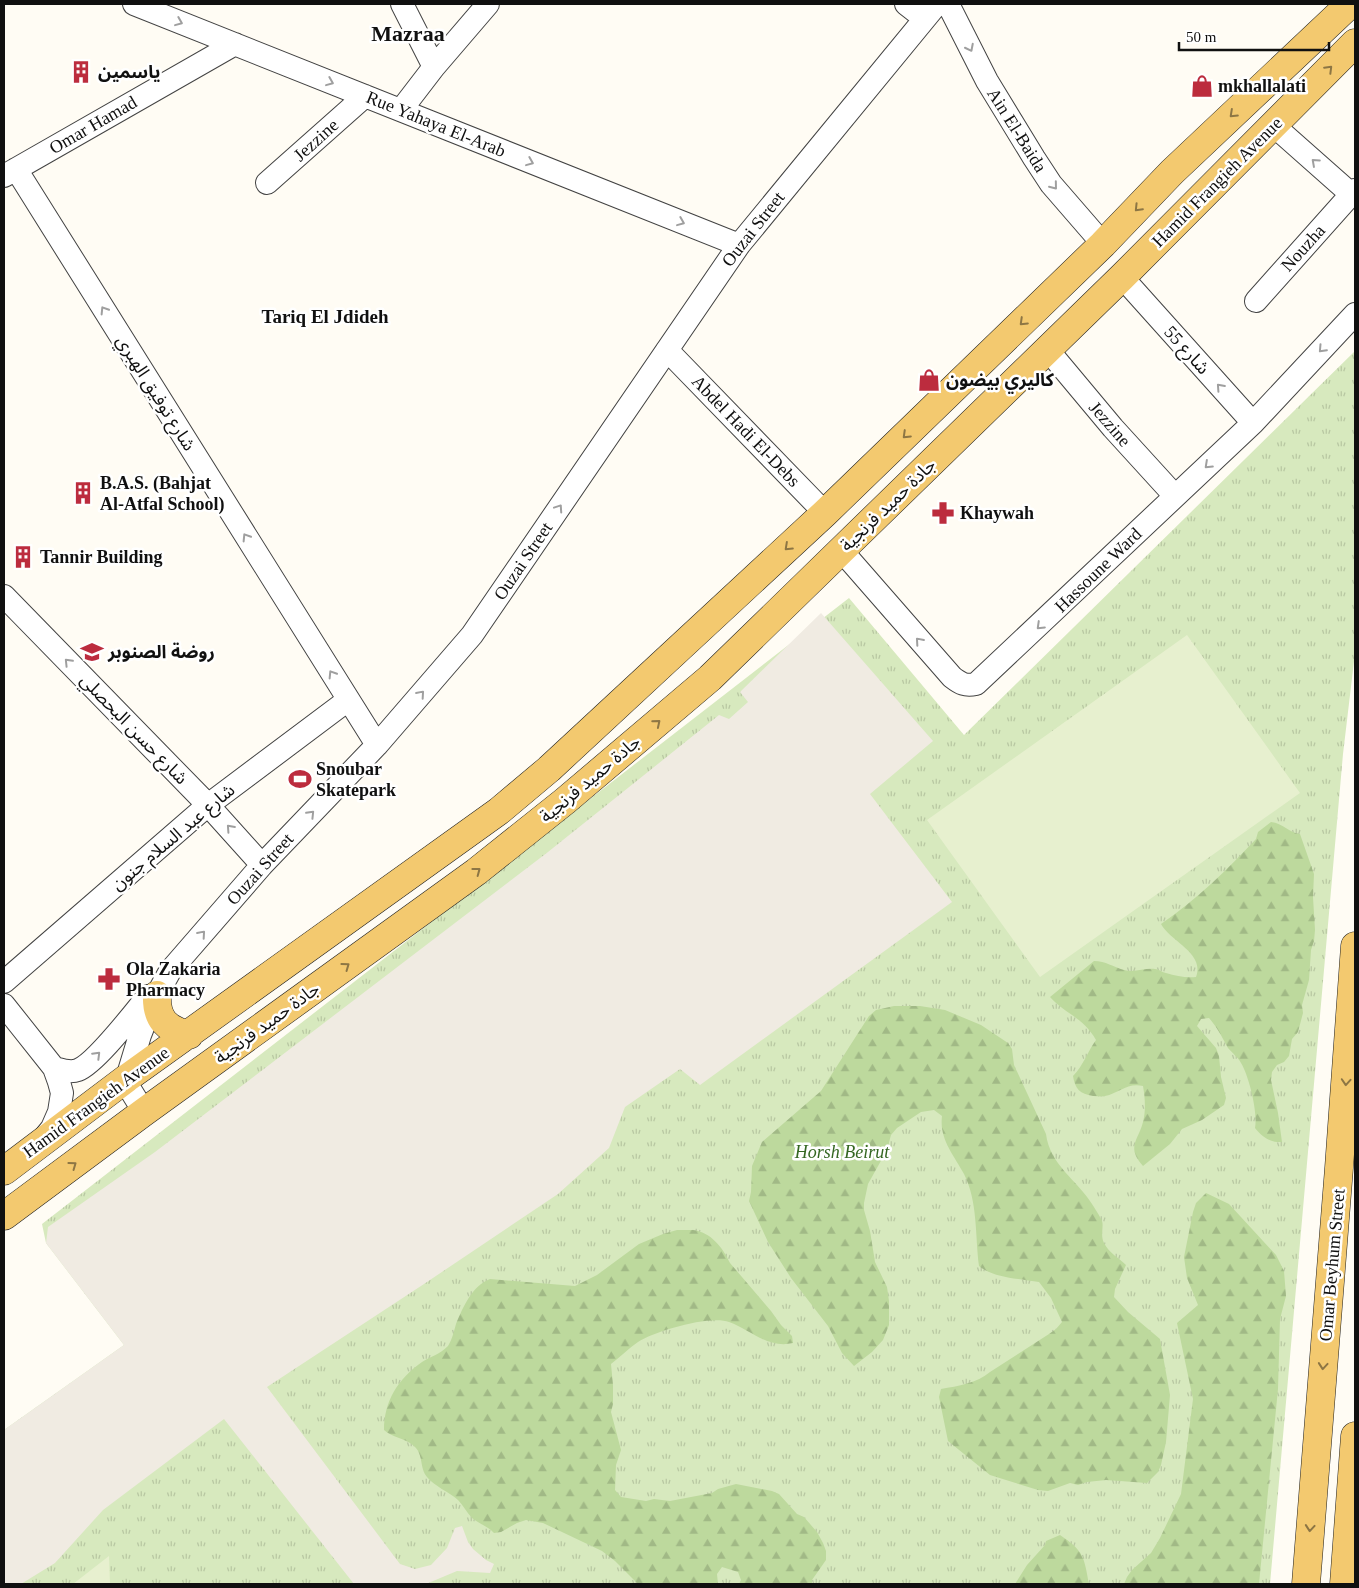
<svg xmlns="http://www.w3.org/2000/svg" width="1359" height="1588" viewBox="0 0 1359 1588" font-family="'Times New Roman','Noto Sans Arabic',serif">
<defs>
<pattern id="grass-tufts" width="24" height="20" patternUnits="userSpaceOnUse" patternTransform="scale(1.25)"><rect width="24" height="20" fill="#d7e9be"/><path d="M3 7l-1-3M5 7V3M7 7l1-3M15 17l-1-3M17 17v-4M19 17l1-3" fill="none" stroke="#b8c7a2"/></pattern>
<pattern id="forest-firs" width="22" height="20" patternUnits="userSpaceOnUse" patternTransform="scale(1.25)"><rect width="22" height="20" fill="#bdd99d"/><path d="M5 1l3.5 6h-7zM16 11l3.5 6h-7z" fill="#a1b986"/></pattern>
</defs>
<rect width="100%" height="100%" fill="#fffcf4"/>
<path fill="url(#grass-tufts)" d="M1355,351V653L1343,754L1270,1584H4V1430L124,1345L46,1243L42,1224L849,598L964,735Z"/>
<path fill="url(#forest-firs)" d="M1271,822C1283,823 1289,833 1300,834L1314,874L1313,897L1315,930L1314,941L1311,950L1309,980L1302,1005L1303,1013L1298,1032L1292,1039L1289,1056L1284,1062L1277,1065L1272,1072L1271,1080L1278,1113L1282,1142C1271,1143 1262,1137 1255,1128C1258,1113 1249,1076 1241,1063C1238,1057 1232,1053 1228,1048C1222,1037 1217,1027 1209,1018L1201,1019L1197,1026L1216,1048L1219,1056L1221,1077L1226,1098L1224,1105L1202,1120L1182,1129L1170,1144L1143,1166C1126,1147 1138,1141 1143,1122C1146,1111 1145,1097 1143,1086C1128,1082 1119,1093 1105,1096C1102,1097 1097,1096 1093,1096C1080,1094 1075,1089 1073,1076C1083,1066 1088,1051 1096,1040C1083,1017 1065,1014 1050,997L1094,961C1106,961 1113,967 1124,970C1134,973 1144,968 1155,969C1159,969 1161,972 1166,973C1176,976 1186,978 1196,977C1205,953 1171,942 1161,924C1196,900 1227,870 1256,839L1258,832Z
M894,1006H920L945,1010L981,1025L1008,1043L1012,1049L1014,1065L1046,1134C1050,1165 1077,1180 1092,1204C1094,1207 1101,1218 1102,1221C1104,1227 1100,1235 1104,1243C1109,1253 1119,1258 1126,1265L1115,1289L1114,1297L1128,1312L1160,1339L1170,1395L1166,1442L1161,1465L1158,1472L1147,1483L1106,1480L1087,1482L1078,1485L1070,1483L1048,1491L1038,1490L990,1475L948,1441L939,1397L941,1389C958,1386 977,1383 990,1372L1049,1334L1056,1329L1062,1322L1051,1298L1039,1282C1021,1279 993,1278 979,1266C975,1235 978,1202 964,1174C954,1155 939,1139 942,1116L934,1110L921,1112L897,1128L891,1135L887,1150L868,1184L864,1203V1210L870,1231L875,1262L887,1287L889,1301V1325L883,1340L872,1352L854,1366L842,1353L828,1326L791,1278L768,1242L749,1201L751,1192L752,1166L762,1142L821,1091L869,1016L876,1010Z
M1206,1193L1229,1204L1276,1255L1284,1271L1286,1296L1280,1319L1278,1389L1259,1584H1124L1127,1577L1132,1570L1151,1553L1160,1538L1181,1494L1193,1399L1177,1323L1198,1305L1187,1278L1184,1257L1193,1212L1196,1203Z
M677,1230C682,1230 688,1230 693,1230C711,1232 723,1248 730,1263L771,1311L781,1325L792,1336L793,1343C768,1349 751,1330 729,1322C710,1315 655,1331 638,1342C629,1348 620,1357 611,1364L613,1385V1404L611,1412L621,1450L616,1465L615,1490L621,1497L646,1501L654,1499L670,1501L712,1493L718,1489L736,1484L772,1491L779,1494L797,1514L804,1517L817,1532L823,1543L826,1551V1560L812,1580V1584H739L741,1580L738,1572L722,1567L717,1574L718,1584H638L615,1561L602,1551L543,1523L526,1520L517,1523L501,1532L494,1533C488,1526 479,1524 472,1518C467,1513 463,1505 458,1500C449,1492 434,1486 427,1477C419,1467 424,1455 414,1446C405,1438 393,1438 384,1430C384,1401 398,1379 422,1362C431,1356 439,1355 448,1346C452,1340 454,1331 456,1324C463,1307 472,1286 490,1279L575,1286L597,1275L639,1244L663,1234Z
M1060,1535C1084,1551 1084,1557 1089,1584H1015L1027,1565L1045,1545L1046,1541Z"/>
<path fill="#e7f0cf" d="M1187,635L1300,793L1040,977L927,820Z
M109,1556L110,1584H73Z"/>
<path fill="#f0ebe2" d="M821,613L933,741L870,794L952,902L700,1085L680,1069L625,1107L609,1148L558,1194L424,1284L267,1387L400,1564L415,1569L431,1565L447,1548L455,1528L462,1526L468,1542L473,1549L486,1560L494,1564L490,1573L457,1571L426,1584H354L224,1419L103,1510L55,1563L21,1584H4V1430L124,1345L46,1243L48,1227L155,1152L548,852L719,715L729,719L748,702L740,692Z"/>
<g fill="none" stroke-linecap="round" stroke-linejoin="round">
<defs>
<path id="minor" d="M134,4L739,245
M402,4L434,67
M906,4L924,18
M948,4L987,81L1034,158L1051,184L1103,244
M401,110L434,67L488,4
M1273,125L1351,194
M16,169L377,745
M4,176L235,44
M267,183L365,96
M1122,277L1253,423
M1256,301L1355,190
M1047,349L1113,428L1175,496
M667,350L825,513
M841,550L952,677C961,684 965,686 976,684L1253,423L1355,314
M4,596L208,805L262,865
M4,982L208,805L348,700
M4,1005L54,1068L59,1082L62,1093L59,1112L52,1128L44,1138
M54,1068C62,1070 70,1073 78,1070C96,1063 134,1013 148,996
M144,1112L128,1086L127,1078L140,1035L153,1002L170,971L262,865L377,745L472,635L739,245L937,4"/>
<path id="major" d="M157,995C156,1019 166,1029 189,1035
M4,1171L127,1078L499,811L549,769L825,513L1103,244L1172,172L1350,4
M4,1216L144,1112L476,872L565,801L710,678L1122,277L1355,43
M1306,1584L1339,1168L1355,946
M1344,1584L1355,1436"/>
</defs>
<use href="#minor" stroke="#434343" stroke-width="24"/>
<use href="#major" stroke="#212121" stroke-width="29"/>
<use href="#minor" stroke="#fff" stroke-width="22"/>
<use href="#major" stroke="#f3c96f" stroke-width="28"/>
</g>
<defs><path id="oneway-chevron" d="M-2-3.5L2.5 0L-2 3.5" fill="none" stroke-width="1.6" stroke-linecap="round" stroke-linejoin="round" transform="scale(1.25)"/></defs>
<g stroke="#9f9f9f">
<use href="#oneway-chevron" transform="translate(179 22) rotate(22)"/>
<use href="#oneway-chevron" transform="translate(970 48) rotate(63)"/>
<use href="#oneway-chevron" transform="translate(330 82) rotate(22)"/>
<use href="#oneway-chevron" transform="translate(530 162) rotate(22)"/>
<use href="#oneway-chevron" transform="translate(1315 162) rotate(-138)"/>
<use href="#oneway-chevron" transform="translate(1054 186) rotate(51)"/>
<use href="#oneway-chevron" transform="translate(681 222) rotate(22)"/>
<use href="#oneway-chevron" transform="translate(104 310) rotate(-122)"/>
<use href="#oneway-chevron" transform="translate(1322 349) rotate(133)"/>
<use href="#oneway-chevron" transform="translate(1220 387) rotate(-132)"/>
<use href="#oneway-chevron" transform="translate(1208 465) rotate(137)"/>
<use href="#oneway-chevron" transform="translate(559 508) rotate(-56)"/>
<use href="#oneway-chevron" transform="translate(246 537) rotate(-122)"/>
<use href="#oneway-chevron" transform="translate(1040 626) rotate(136)"/>
<use href="#oneway-chevron" transform="translate(919 641) rotate(-131)"/>
<use href="#oneway-chevron" transform="translate(68 662) rotate(-134)"/>
<use href="#oneway-chevron" transform="translate(332 674) rotate(-122)"/>
<use href="#oneway-chevron" transform="translate(421 694) rotate(-49)"/>
<use href="#oneway-chevron" transform="translate(311 814) rotate(-46)"/>
<use href="#oneway-chevron" transform="translate(230 828) rotate(-132)"/>
<use href="#oneway-chevron" transform="translate(202 934) rotate(-49)"/>
<use href="#oneway-chevron" transform="translate(97 1055) rotate(-45)"/>
</g>
<g stroke="#8d7644">
<use href="#oneway-chevron" transform="translate(1329 69) rotate(-45)"/>
<use href="#oneway-chevron" transform="translate(1233 114) rotate(137)"/>
<use href="#oneway-chevron" transform="translate(1138 208) rotate(134)"/>
<use href="#oneway-chevron" transform="translate(1023 322) rotate(136)"/>
<use href="#oneway-chevron" transform="translate(906 435) rotate(136)"/>
<use href="#oneway-chevron" transform="translate(788 547) rotate(137)"/>
<use href="#oneway-chevron" transform="translate(657 723) rotate(-40)"/>
<use href="#oneway-chevron" transform="translate(477 871) rotate(-37)"/>
<use href="#oneway-chevron" transform="translate(346 966) rotate(-36)"/>
<use href="#oneway-chevron" transform="translate(1346 1082) rotate(94)"/>
<use href="#oneway-chevron" transform="translate(73 1165) rotate(-36)"/>
<use href="#oneway-chevron" transform="translate(1323 1366) rotate(95)"/>
<use href="#oneway-chevron" transform="translate(1310 1528) rotate(95)"/>
</g>
<defs>
<symbol id="building-bare" viewBox="-9 -9 18 18"><path d="M-4-6H4V6H1V3H-1V6H-4ZM-2.5-4.3h1.7v1.8h-1.7ZM.8-4.3h1.7v1.8H.8ZM-2.5-1h1.7V.8h-1.7ZM.8-1h1.7V.8H.8Z" fill="#bc2c3e" stroke="#fff" stroke-width="2.5" paint-order="stroke"/></symbol>
<symbol id="shop-bare" viewBox="-9 -9 18 18"><path d="M-5-2.5h2.3a2.7 3.5 0 0 1 5.4 0H5L5.5 6h-11ZM-1.5-2.5h3a1.5 2.3 0 0 0-3 0Z" fill="#bc2c3e" stroke="#fff" stroke-width="2.5" paint-order="stroke"/></symbol>
<symbol id="pharmacy-bare" viewBox="-9 -9 18 18"><path d="M-2-6h4v4h4v4h-4v4h-4v-4h-4v-4h4Z" fill="#bc2c3e" stroke="#fff" stroke-width="2.5" paint-order="stroke"/></symbol>
<symbol id="school-bare" viewBox="-9 -9 18 18"><path d="M0-5L7-2L0 1L-7-2ZM-4 1L0 2.5L4 1V4Q0 6-4 4Z" fill="#bc2c3e" stroke="#fff" stroke-width="2.5" paint-order="stroke"/></symbol>
<symbol id="stadium-bare" viewBox="-9 -9 18 18"><path d="M0-5a6.5 5 0 1 0 0 10a6.5 5 0 1 0 0-10ZM-3.5-1.8h7v3.6h-7Z" fill="#bc2c3e" stroke="#fff" stroke-width="2.5" paint-order="stroke"/></symbol>
</defs>
<g fill-rule="evenodd">
<use href="#building-bare" x="65" y="56" width="32" height="32"/>
<use href="#shop-bare" x="1186" y="70" width="32" height="32"/>
<use href="#shop-bare" x="913" y="364" width="32" height="32"/>
<use href="#building-bare" x="67" y="477" width="32" height="32"/>
<use href="#pharmacy-bare" x="927" y="497" width="32" height="32"/>
<use href="#building-bare" x="7" y="541" width="32" height="32"/>
<use href="#school-bare" x="76" y="636" width="32" height="32"/>
<use href="#stadium-bare" x="284" y="763" width="32" height="32"/>
<use href="#pharmacy-bare" x="93" y="963" width="32" height="32"/>
</g>
<g text-anchor="middle" dominant-baseline="central" stroke-width="5" stroke-linejoin="round" paint-order="stroke">
<g font-size="18" font-weight="bold" fill="#101010" stroke="#fff" text-anchor="start">
<text x="98" y="72">ياسمين</text>
<text x="1218" y="86">mkhallalati</text>
<text x="946" y="380">كاليري بيضون</text>
<text x="100" y="483">B.A.S. (Bahjat<tspan x="100" dy="21">Al-Atfal School)</tspan></text>
<text x="960" y="513">Khaywah</text>
<text x="40" y="557">Tannir Building</text>
<text x="108" y="652">روضة الصنوبر</text>
<text x="316" y="769">Snoubar<tspan x="316" dy="21">Skatepark</tspan></text>
<text x="126" y="969">Ola Zakaria<tspan x="126" dy="21">Pharmacy</tspan></text>
</g>
<g font-size="18" fill="#101010" stroke="#fff">
<text transform="translate(436 124) rotate(22)">Rue Yahaya El-Arab</text>
<text transform="translate(93 125) rotate(-30)">Omar Hamad</text>
<text transform="translate(1017 130) rotate(58)">Ain El-Baida</text>
<text transform="translate(316 140) rotate(-42)">Jezzine</text>
<text transform="translate(1217 182) rotate(-45)">Hamid Frangieh Avenue</text>
<text transform="translate(753 229) rotate(-52)">Ouzai Street</text>
<text transform="translate(1303 248) rotate(-48)">Nouzha</text>
<text transform="translate(1187 350) rotate(48)">شارع 55</text>
<text transform="translate(156 393) rotate(58)">شارع توفيق الهبري</text>
<text transform="translate(1110 424) rotate(49)">Jezzine</text>
<text transform="translate(746 431) rotate(46)">Abdel Hadi El-Debs</text>
<text transform="translate(888 505) rotate(-44)">جادة حميد فرنجية</text>
<text transform="translate(523 561) rotate(-56)">Ouzai Street</text>
<text transform="translate(1098 570) rotate(-44)">Hassoune Ward</text>
<text transform="translate(134 729) rotate(46)">شارع حسن البحصلي</text>
<text transform="translate(590 779) rotate(-40)">جادة حميد فرنجية</text>
<text transform="translate(173 837) rotate(-40)">شارع عبد السلام جنون</text>
<text transform="translate(260 869) rotate(-48)">Ouzai Street</text>
<text transform="translate(267 1023) rotate(-36)">جادة حميد فرنجية</text>
<text transform="translate(96 1102) rotate(-36)">Hamid Frangieh Avenue</text>
<text transform="translate(1332 1265) rotate(-85)">Omar Beyhum Street</text>
</g>
<g font-size="18" font-style="italic" fill="#356722" stroke="#fff">
<text x="842" y="1152">Horsh Beirut</text>
</g>
<g font-size="19" font-weight="bold" fill="#101010" stroke="#fff">
<text x="325" y="316">Tariq El Jdideh</text>
</g>
<g font-size="22" font-weight="bold" fill="#101010" stroke="#fff">
<text x="408" y="33">Mazraa</text>
</g>
</g>
<rect width="1359" height="1588" fill="none" stroke="#101010" stroke-width="10"/>
<path d="M1179 42v8h150v-8" fill="none" stroke="#101010" stroke-width="2.5"/>
<text x="1186" y="42" font-size="15" fill="#101010" stroke="#ffffff" stroke-width="4" paint-order="stroke">50 m</text>
</svg>
